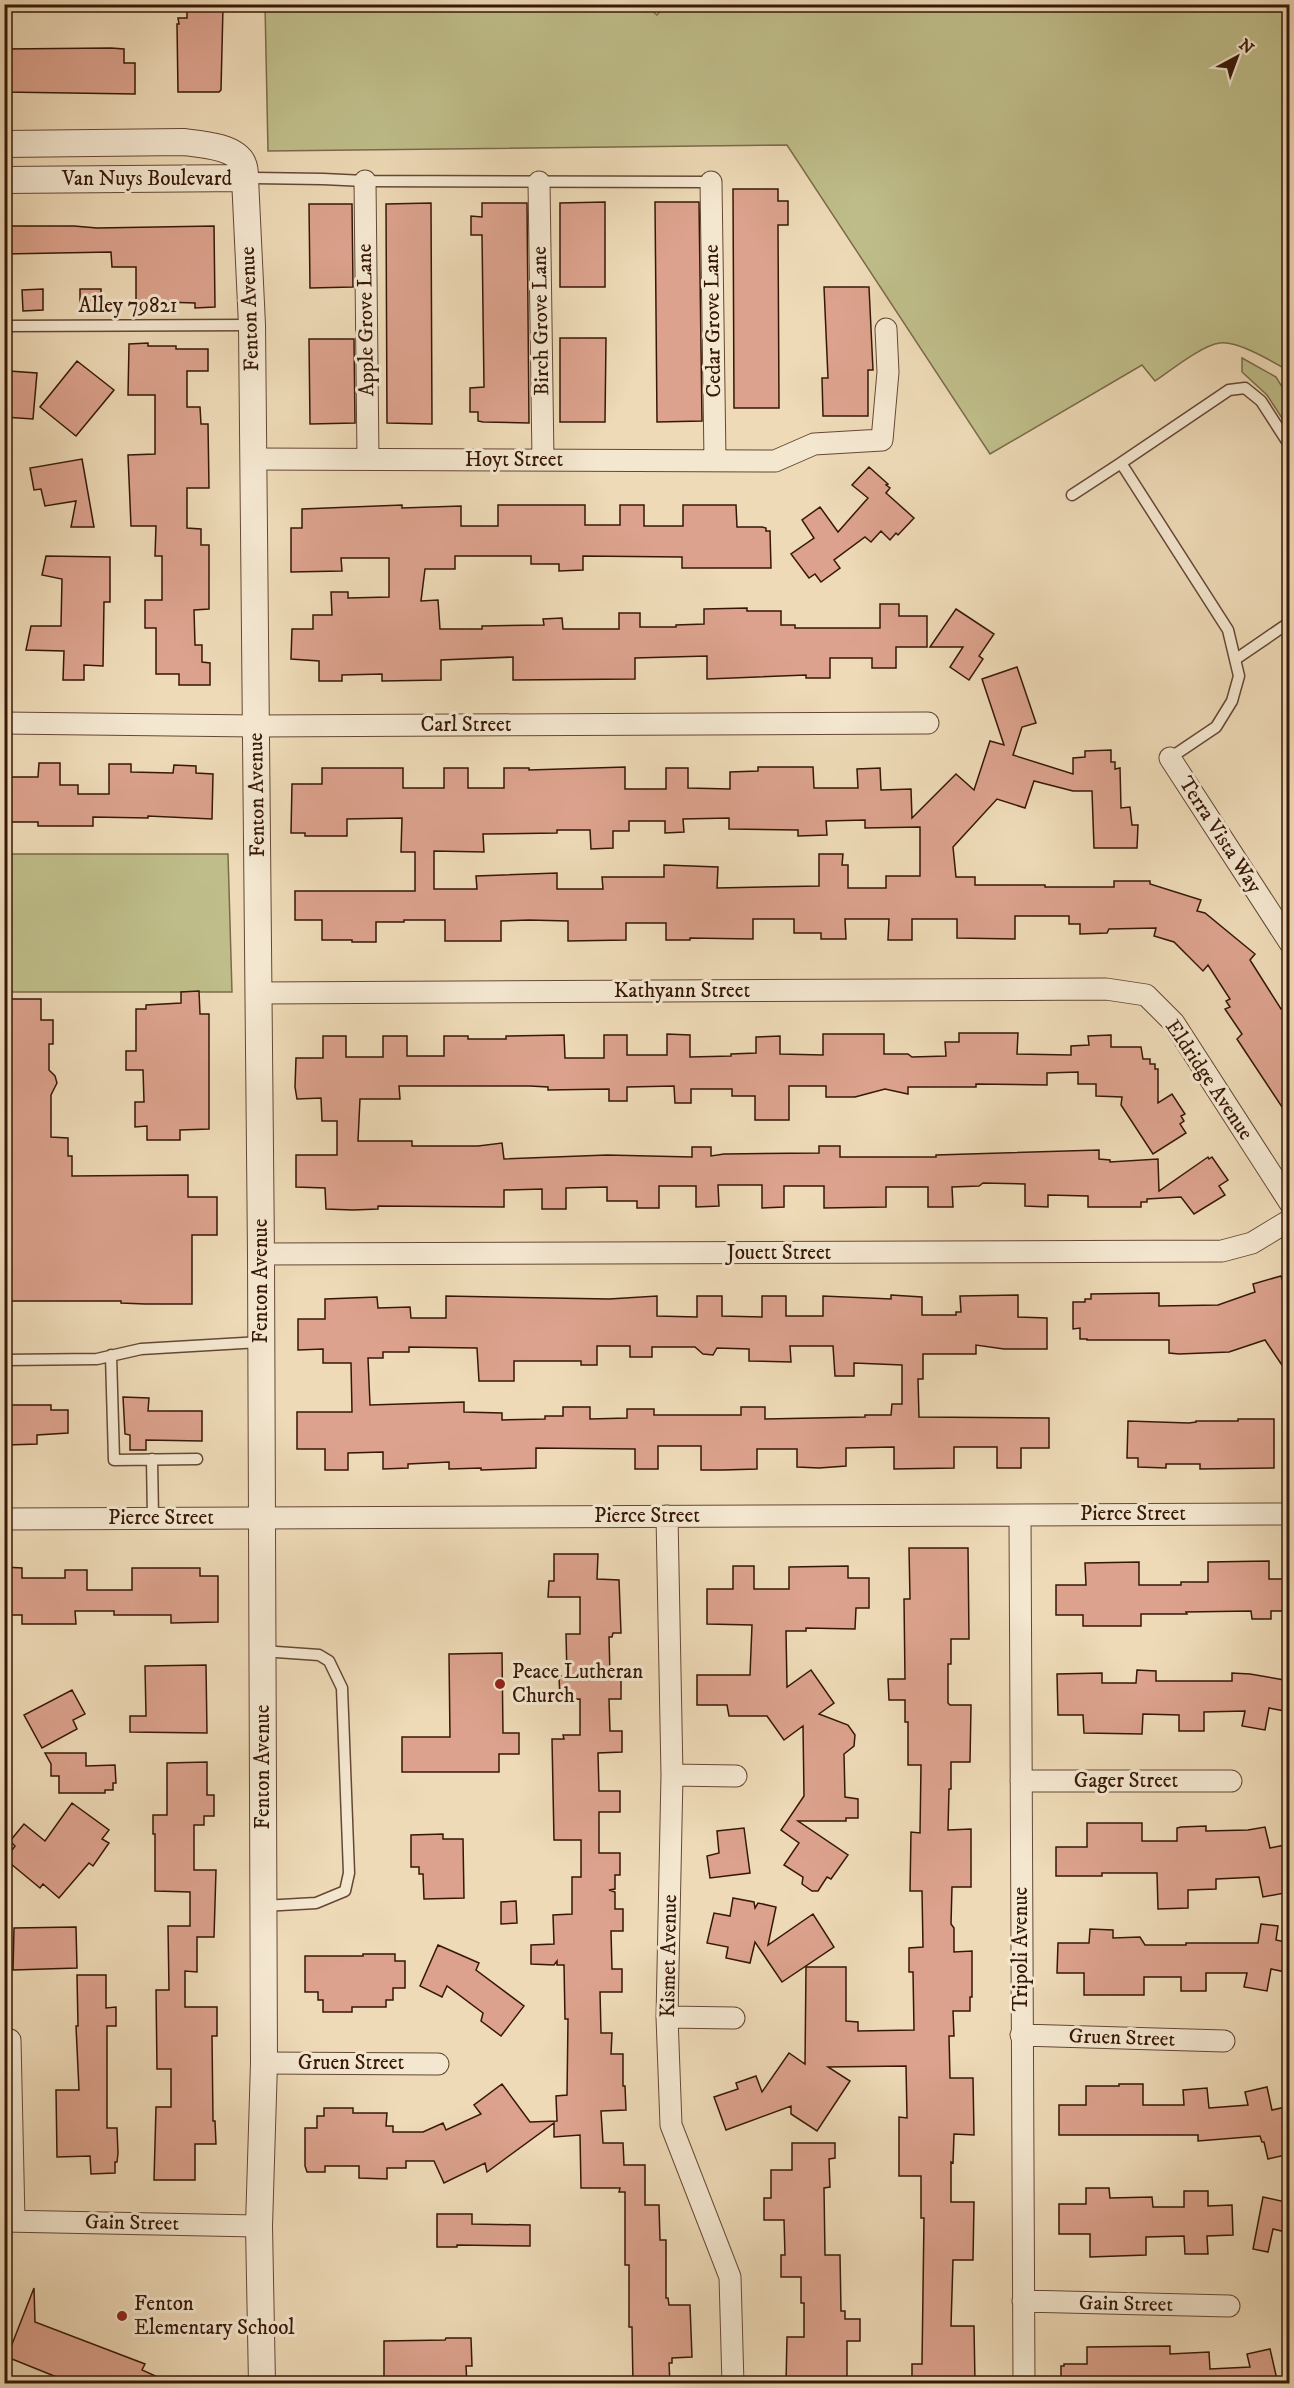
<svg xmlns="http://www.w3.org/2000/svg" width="1294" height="2388" viewBox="0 0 1294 2388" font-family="'IM FELL DW Pica',serif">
<rect width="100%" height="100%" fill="#eedab7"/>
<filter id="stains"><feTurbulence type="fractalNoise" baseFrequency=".00333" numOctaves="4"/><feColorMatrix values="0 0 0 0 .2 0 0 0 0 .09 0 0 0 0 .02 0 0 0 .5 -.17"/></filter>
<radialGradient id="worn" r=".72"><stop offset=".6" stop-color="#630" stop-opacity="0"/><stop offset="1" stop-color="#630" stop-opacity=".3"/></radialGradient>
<path fill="#bfbe8a" stroke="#7b6b49" stroke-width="1.5" d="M645,5L657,15L662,9L659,4L1289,5V371C1273,362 1239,341 1220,343C1202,345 1170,371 1155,381L1142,365L990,454L787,145L268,151L265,5Z
M1242,358L1276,377L1289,398V429L1267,395L1242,372Z
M4,854H228L232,992H5Z"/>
<path fill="#dca28d" stroke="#371808" stroke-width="1.5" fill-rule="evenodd" d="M223,7L221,90L219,92H178L177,24H179L178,18H187V8Z
M111,48L124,49V63H135V94L4,92V49Z
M733,189H778V201H788V225H778L779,408H734Z
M605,202V287H560V203Z
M655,202H699L702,421L657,422Z
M431,203L432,424L387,423L386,204Z
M482,203H527L529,423L483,422L478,421V412H470V388L484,387L482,235H471V216L482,217Z
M309,204H352L353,287L310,288Z
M4,226H74L97,228L214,226L215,307L195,308V303L164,302V310H136V267H112L111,252L4,254Z
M824,287H869L873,370H868V416H823L822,378H828Z
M43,289V310L23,311L22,290Z
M80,289H101V310H80Z
M560,338H606L605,422H560Z
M309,339H354L355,423L310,424Z
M148,343V346H176V349H208V371H187V407H200L201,424H208L209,488H187V528L201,529V545H209V609L194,610L195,645H202V662L210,663V685H179V674H156V628H145V600H162V556H155L156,526H131L128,455L155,454V395H128L129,344Z
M77,361L114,390L76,436L40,407Z
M9,371L37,373L33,419L4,417V392H7Z
M82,459L94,527H71L76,501L45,506L41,489L34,490L30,468Z
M869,467L888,484L886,485L890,488L886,493L914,518L898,535L896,533L890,540L881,531L871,542L865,537L834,560L840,568L821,582L815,574L809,578L791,554L814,538L802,520L820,507L838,532L868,498L852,485Z
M402,505V508L461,506V526H498V505H585V525H620V505H644V526H683V505H736L737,527H762L766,528V531H770L771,568H682V557L583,556V570L559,571V564H531V556H455V569H425L421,601L438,600L440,629H482V626L544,625L543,619L562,618L563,629H619V613H640V627H676V625L704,624V609L747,608V611H781V625H795V628H880V604H899V616H927V647H896V668H872V658H830V678H806V675L707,679V656L635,658V679L513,680V657L441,660V680L382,681V674L342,675V681H319V661L291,659L292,629H313V615H332L331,592H348V598L389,597V558H341L342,571L291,572V528H302V509Z
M46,556L110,557V602H104L103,666L84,665V680H63L64,651L26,650L31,626H61L62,579L42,575Z
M956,609L994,634L979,656L983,659L969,680L950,667L963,647H930Z
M1017,667L1036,723L1022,727L1013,755L1073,774V758L1085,757V751L1111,750V762H1115V769L1120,768L1121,808L1130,807L1132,825H1138L1137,848H1094L1092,791H1073L1034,781L1025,808L997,799L953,847L956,877H975V885H1045V887H1114V881H1150V884L1201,900L1197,911L1205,913L1255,954L1250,960L1281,1009L1290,1003V1119L1237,1039L1242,1034L1225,1009L1230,1007L1226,1001L1230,999L1208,965L1203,971L1174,942L1154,936L1156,928L1109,929L1107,933L1080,934V924H1069V916H1015V939L957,938V919H912V940H888L889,919H845L846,939H821V933H794V919H753V939L690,938V940H666V923H626V940L568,941V921L529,920L501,921V941H445V920H404V922H376V942H352V940H322V920H295V891H415V852H401L402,818L347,819V836H305V833H291L292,784H322V768H403V788H444V768H468V788H504V768H529V770L625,767V789H666V768H688V788L730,789V772L758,771V767H813L814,788H858L857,769L880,768L881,790L911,789L912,818L956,774L974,790L990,741L1004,745L982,679ZM729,818V829L798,830V836L827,835L826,821L865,820V828L920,827V876H886V888H848V865H842L843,854H819V886L717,888L718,867L664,865V877H602L603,889H557V873L476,876L477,889H434V851L484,852L483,834L557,833V830H590L591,849L613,848V831H629V821H665V833L684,832L683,819Z
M39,763H60V785H78V794H109V764H131V772L173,773L174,765L196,766V773L213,774L212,819L148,816V818L93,817V826H38V822H4V777H38Z
M199,991L200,1014H209V1129L180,1130V1140H147V1126L135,1127V1102H144L143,1070H126V1051H136V1009H146V1005L181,1003V992Z
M4,999H41V1020H53V1044H49V1070L55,1076L57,1083L51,1095V1137L68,1138V1156H72V1176L188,1175V1197H217V1235H192V1304H145L121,1303V1301H4V1176H8V1127H4Z
M959,1033H1018L1017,1054L1071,1055V1046L1089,1045L1088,1036L1111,1035V1047H1141L1143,1059H1150V1064H1155V1069H1158V1103L1172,1094L1185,1114L1181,1116L1184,1121L1180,1124L1186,1133L1153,1154L1121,1105L1122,1097L1096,1096V1084H1078V1072L1047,1073V1085L976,1084V1087H908V1094L885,1089L855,1097H826V1086H789V1120H755V1096H732V1089H691V1103H675L674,1086L627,1087V1101H609V1089L548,1090V1087L530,1086H399L400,1099H360L358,1141H412V1146H478L502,1143L504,1159L607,1155L692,1157V1147H711V1156L724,1154L819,1153V1146H840V1157H936V1155L1099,1150V1159L1110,1160V1162L1158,1159L1159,1191L1208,1157L1209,1159L1212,1157L1228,1180L1219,1186L1225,1195L1194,1214L1181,1197L1147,1199V1202H1141V1207H1088V1196L1048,1195V1207L1025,1206V1184L983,1183L979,1186L952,1187L953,1207H928V1187H886V1207L824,1208V1186H784V1207L762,1208V1185H718L719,1206L696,1207V1186H659V1208H637V1201H607V1187L566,1188V1209H542V1189L504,1190V1207L378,1206V1209L353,1210L326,1209L325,1188L296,1187V1155H337V1121H322L321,1098L297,1099L295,1087L296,1058H323V1036H346V1057H383V1036H407V1056H444V1036H468V1039H506V1036L564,1035L565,1058H604V1035H627V1055H667V1034L690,1035V1057L731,1056V1054L756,1053V1037L780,1036V1054L823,1055V1034H884V1054H908L912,1057L946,1056L945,1042H959Z
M1281,1276L1284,1285L1290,1283V1377L1265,1340L1229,1352L1179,1354L1169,1353V1340H1087V1339H1080V1328L1073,1329V1302H1085V1299H1091V1294L1159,1293V1306L1218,1305L1255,1292L1253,1284Z
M891,1295L922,1297V1315H956V1312H961L960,1296L1018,1295V1317L1047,1318V1349H1004L976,1345V1354H923V1379H918L919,1417L1049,1418V1448H1021V1468H997V1447H954V1468L894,1469V1447L846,1448V1466L819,1468L797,1467V1449H757V1469L723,1470H701V1446H658V1469H635V1449L536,1448V1468L481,1470V1468L449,1469V1462L408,1464V1468L383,1469V1452L348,1453V1470H325V1449H297V1412H352L351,1363H323V1349L298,1350V1319H325V1299L377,1297L378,1308L410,1307L411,1318H446V1296L609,1299L657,1296V1316L697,1317V1296H722V1316L762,1317V1296H786V1316H823V1296L891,1299ZM597,1346H630V1357H652V1347H695L703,1354L713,1355L717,1348L749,1349V1361L791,1362L790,1346H833L835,1376H854V1363L902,1365V1404H892L891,1415H865V1417L765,1419V1407H741V1415H654V1409H627V1418L590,1419V1407H563V1416H545V1419L502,1420V1413L464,1412V1402L370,1405L368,1358H383V1352H409V1347L477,1348L479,1381H514V1361H581V1365H597Z
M123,1397L149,1398L148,1411H202V1441L146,1440V1450H130V1435L125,1434Z
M4,1405H51V1410H68V1433L37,1435V1444L7,1445V1435H4Z
M1238,1419H1274V1468L1200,1469V1464H1166V1468L1138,1467V1458H1127L1128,1421L1189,1423L1196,1422V1421H1238Z
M909,1548H968L969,1639H951V1664H948V1703L950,1705H971L970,1762H951V1789H949L948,1830L971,1829V1887H952L951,1924L954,1928V1952L972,1951V1997H970V2011H953L954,2036H949L950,2078H973L974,2135L954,2134L953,2163L951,2162V2202H974L973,2260H953L951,2326H974L975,2383L912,2384V2364H922L924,2218H921V2176H899V2117L907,2118L906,2066L828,2067L850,2081L817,2131L791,2114V2106L726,2130L714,2097L738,2089L736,2083L756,2076L762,2092L789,2053L805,2064L806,1967H846V2021L858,2022V2031L914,2030L913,1972H909V1948L923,1947L922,1891H910L911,1832L920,1833L921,1765H908V1722H905V1700H889L888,1679H905L904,1599H910Z
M554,1554H598L597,1579L619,1580L621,1633H613L612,1637H609L610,1675H621V1699H609L610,1731H622V1752L598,1753L599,1791H620V1812H599V1853H620V1875H615V1889L609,1890L615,1892V1909H623V1931H611L612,1969H622V1992H600L601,2033H612L611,2054H623V2086H625L626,2110L601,2111L603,2143H623L624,2165H645V2205H659L660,2240H666V2298H668L669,2305H690L692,2357L672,2358V2363H669L670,2384H633L632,2327H629V2265H625V2192H619L620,2188H581L580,2135L554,2137V2123L487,2172L485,2163L444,2183L434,2161H406V2168H387V2179L359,2178V2166H325V2172H307L305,2166V2128H317V2116H324V2108H353V2113H387L386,2126H393V2132H423L443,2123L446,2130L481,2114L474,2105L502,2084L530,2122L557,2121L556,2096L567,2095L568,2019H565L564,1965H557V1961L554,1965L531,1964V1945L554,1944L553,1915L572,1914V1877H581V1840H554L552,1739H564L563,1735H580V1699L560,1700L559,1676H567L566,1634H580V1597H548L549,1581H554Z
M1269,1561V1579H1290V1611H1271V1619H1252L1251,1611L1186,1612L1187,1614H1141V1626H1083V1615H1056V1585H1086L1085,1563L1139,1562V1585H1181V1582H1208V1562Z
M733,1566H754V1589H789V1567L848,1566V1578H869V1608H856L855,1629L806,1628V1631H786L787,1687L811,1670L834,1703L819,1714L848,1725L855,1735L854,1746L844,1754L845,1797L858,1799V1818H846V1821H798L848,1855L831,1879L827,1877L818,1891H812L802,1884L803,1877L784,1865L799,1843L781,1830L804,1796L803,1726L784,1740L767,1716H729L727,1705H697V1675H750L752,1625L707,1624V1589H733Z
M4,1567L22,1568V1578H65V1570H87V1590H132V1568H200V1576H218V1622L171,1623V1615H114V1611H75L76,1624H22V1615H4Z
M502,1653L503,1733H519V1754H499V1772H402V1737H450L449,1654Z
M206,1665L207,1733L130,1732V1716H146L145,1666Z
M1137,1670L1156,1671V1681H1232V1673L1250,1674L1290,1681V1712L1269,1708L1265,1730L1242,1726L1245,1711L1204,1712V1731H1179V1715L1143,1714L1142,1734L1084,1733L1083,1715H1058L1057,1674L1102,1673V1683H1136Z
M72,1690L85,1714L73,1720L77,1729L42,1748L24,1715Z
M45,1753H86V1766L115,1765L116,1783H113V1790H105V1793H59V1776H51V1764Z
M207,1762V1795H214V1816H204V1825H194V1870H216L214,1937H197V1972L185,1971V2007H217V2036H212L213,2121H215L216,2144H195V2180H154L156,2107H171V2069H157L156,1990H169L168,1926H190V1892L155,1891V1834H153V1815H167V1763Z
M72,1803L109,1830L102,1839L109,1843L93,1866L89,1863L59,1898L43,1884L40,1888L5,1859L15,1846L10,1841L24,1824L45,1841Z
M1087,1823H1142V1841H1177V1828L1181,1827L1206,1826V1831L1248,1830L1265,1827L1270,1848L1290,1844V1892L1263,1897L1259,1877L1216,1879V1889L1188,1890V1908L1158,1909L1157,1873H1102V1876H1056V1847H1087Z
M744,1828L750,1873L710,1878L707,1856L719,1853L717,1831Z
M443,1834V1839H463L464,1898L424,1899L423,1874H419V1867H411V1835Z
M733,1898L754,1902L755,1908L758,1903L776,1907L768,1945L813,1914L834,1947L782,1982L755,1942L750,1963L726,1958L728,1947L707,1943L714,1913L730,1916Z
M516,1901L517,1923L501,1924V1902Z
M1261,1924L1278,1926L1276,1940L1290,1943V1973L1271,1969L1267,1991L1244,1987L1247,1973H1206V1991H1181V1977H1144V1995H1084V1973H1057L1058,1943H1089L1090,1929L1113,1930V1938L1140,1937L1145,1945H1186V1943H1258Z
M76,1927L77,1968L13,1970L14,1928Z
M438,1945L479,1963L476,1970L524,2006L501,2036L481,2021L483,2013L447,1986L442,1997L420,1986Z
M363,1954H395V1961H405V1988H393V2000H386V2007H352V2012H323V2000H318V1992H305V1956H363Z
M77,1975H106V2008L116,2007V2026H107V2128H117L118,2153L117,2162H115V2173L91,2174L90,2156L57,2157L56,2090H79L76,2026H78Z
M1119,2084H1143V2105H1184L1183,2090L1207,2088L1209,2108L1248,2105L1245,2092L1267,2087L1272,2110L1290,2106V2154L1268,2159L1264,2142H1262L1260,2136L1198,2141V2135H1059V2105H1086V2086H1119Z
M792,2143H835V2158L829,2159L830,2187L824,2188L825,2255H840L841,2311H845V2319H860V2341H847V2384H786L787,2337H804V2303H801V2277H781V2255H785L784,2220H764V2198H771V2170H792Z
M1086,2188H1109L1110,2198L1152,2197L1153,2207H1184V2191H1208V2206L1232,2205L1233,2235L1207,2236L1208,2254H1185L1184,2236L1146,2237V2255L1090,2257V2234H1059V2204H1086Z
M1263,2197L1290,2203V2233L1273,2229L1268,2252L1253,2249Z
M437,2214H472V2224L530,2225V2246L457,2245V2247H437Z
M34,2288L35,2322L145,2364L142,2370L173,2384H74L7,2357Z
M446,2338H471L472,2366H466L467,2384H384V2341L445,2340Z
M1170,2346V2354L1209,2352L1210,2369L1250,2367L1247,2354L1270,2349L1278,2384H1061V2366H1064V2364H1087V2347Z"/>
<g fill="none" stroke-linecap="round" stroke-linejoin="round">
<defs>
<path id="service" d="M246,178L323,179L365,181L711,182
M4,326L252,325
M1072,495L1121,463
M1236,659L1290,622
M1170,758L1216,727L1232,701L1239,676L1228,630L1121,463L1229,390L1245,388L1261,401L1290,446
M111,1355L114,1460L197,1459
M4,1360L97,1359L141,1349L261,1342
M152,1459L153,1518
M262,1651L319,1655L329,1661L342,1688L349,1873L345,1891L316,1903L263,1906"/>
<path id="minor" d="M365,181L368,459
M539,182L543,460
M711,182L715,460
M252,459L775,461L814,444L882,440L888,372L886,329
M4,723L256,726L928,723
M1170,758L1290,943
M258,993L1106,989L1146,995L1174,1023L1290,1203
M261,1254L1222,1251L1252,1243L1290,1220
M1020,1515L1024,2384
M667,1516L672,1775L667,2017L671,2125L730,2277L733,2384
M4,1519L1290,1514
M672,1775L736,1776
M1021,1781H1231
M667,2017L734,2018
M1021,2035L1224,2041
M10,2040L14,2221
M264,2063L438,2064
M4,2221L259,2226
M1023,2301L1229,2306"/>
<path id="tertiary" d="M4,144L183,142C199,144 236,146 243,164C245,168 245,174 245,178L252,325L261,1254L264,2063L259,2226L262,2384
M4,180L245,178"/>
</defs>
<use href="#service" stroke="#654834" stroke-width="13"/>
<use href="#minor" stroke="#654834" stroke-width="23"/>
<use href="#tertiary" stroke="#654834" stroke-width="28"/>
<use href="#service" stroke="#f4e7d0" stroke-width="10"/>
<use href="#minor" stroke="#f4e7d0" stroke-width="21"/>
<use href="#tertiary" stroke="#f4e7d0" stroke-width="26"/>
</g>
<g fill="#8f2418" stroke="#f4e7d0" stroke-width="2">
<circle cx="500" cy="1684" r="6"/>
<circle cx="122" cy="2316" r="6"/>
</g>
<g text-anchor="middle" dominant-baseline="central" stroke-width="6" stroke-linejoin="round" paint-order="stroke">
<g font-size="21" fill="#371808" stroke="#f4e7d0">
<text x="147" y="179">Van Nuys Boulevard</text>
<text x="128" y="306">Alley 79821</text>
<text transform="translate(250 309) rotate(-92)">Fenton Avenue</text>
<text transform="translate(366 320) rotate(-91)">Apple Grove Lane</text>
<text transform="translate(541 321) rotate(-91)">Birch Grove Lane</text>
<text transform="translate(713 321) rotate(-91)">Cedar Grove Lane</text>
<text x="514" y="460">Hoyt Street</text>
<text x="466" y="725">Carl Street</text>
<text transform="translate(257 795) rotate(-91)">Fenton Avenue</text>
<text transform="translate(1220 835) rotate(57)">Terra Vista Way</text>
<text x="682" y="991">Kathyann Street</text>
<text transform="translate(1209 1080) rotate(56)">Eldridge Avenue</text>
<text x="779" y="1253">Jouett Street</text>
<text transform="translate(261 1281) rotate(-90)">Fenton Avenue</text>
<text x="1133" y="1514">Pierce Street</text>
<text x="647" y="1516">Pierce Street</text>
<text x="161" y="1518">Pierce Street</text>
<text transform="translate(263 1767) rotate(-90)">Fenton Avenue</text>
<text x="1126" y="1781">Gager Street</text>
<text transform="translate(1021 1949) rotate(-90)">Tripoli Avenue</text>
<text transform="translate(669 1956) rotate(-89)">Kismet Avenue</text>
<text transform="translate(1122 2038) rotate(2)">Gruen Street</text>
<text x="351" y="2063">Gruen Street</text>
<text transform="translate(132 2223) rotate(1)">Gain Street</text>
<text transform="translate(1126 2304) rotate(1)">Gain Street</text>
</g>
<g font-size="21" fill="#371808" stroke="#f4e7d0" text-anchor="start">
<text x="512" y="1672">Peace Lutheran<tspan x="512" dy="24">Church</tspan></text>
<text x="134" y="2304">Fenton<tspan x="134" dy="24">Elementary School</tspan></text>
</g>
</g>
<rect width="1294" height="2388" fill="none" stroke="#eedab7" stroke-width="24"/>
<rect x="6" y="6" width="1282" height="2376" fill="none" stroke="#371808" stroke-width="3"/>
<rect x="12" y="12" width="1270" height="2364" fill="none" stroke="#371808" stroke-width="1.5"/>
<g transform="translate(1237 57) rotate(41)" stroke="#f4e7d0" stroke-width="4.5" paint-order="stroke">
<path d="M0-4.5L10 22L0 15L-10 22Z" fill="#371808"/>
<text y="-9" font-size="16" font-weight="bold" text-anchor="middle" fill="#371808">N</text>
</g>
<rect width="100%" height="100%" filter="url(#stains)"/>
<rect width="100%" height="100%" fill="url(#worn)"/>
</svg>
